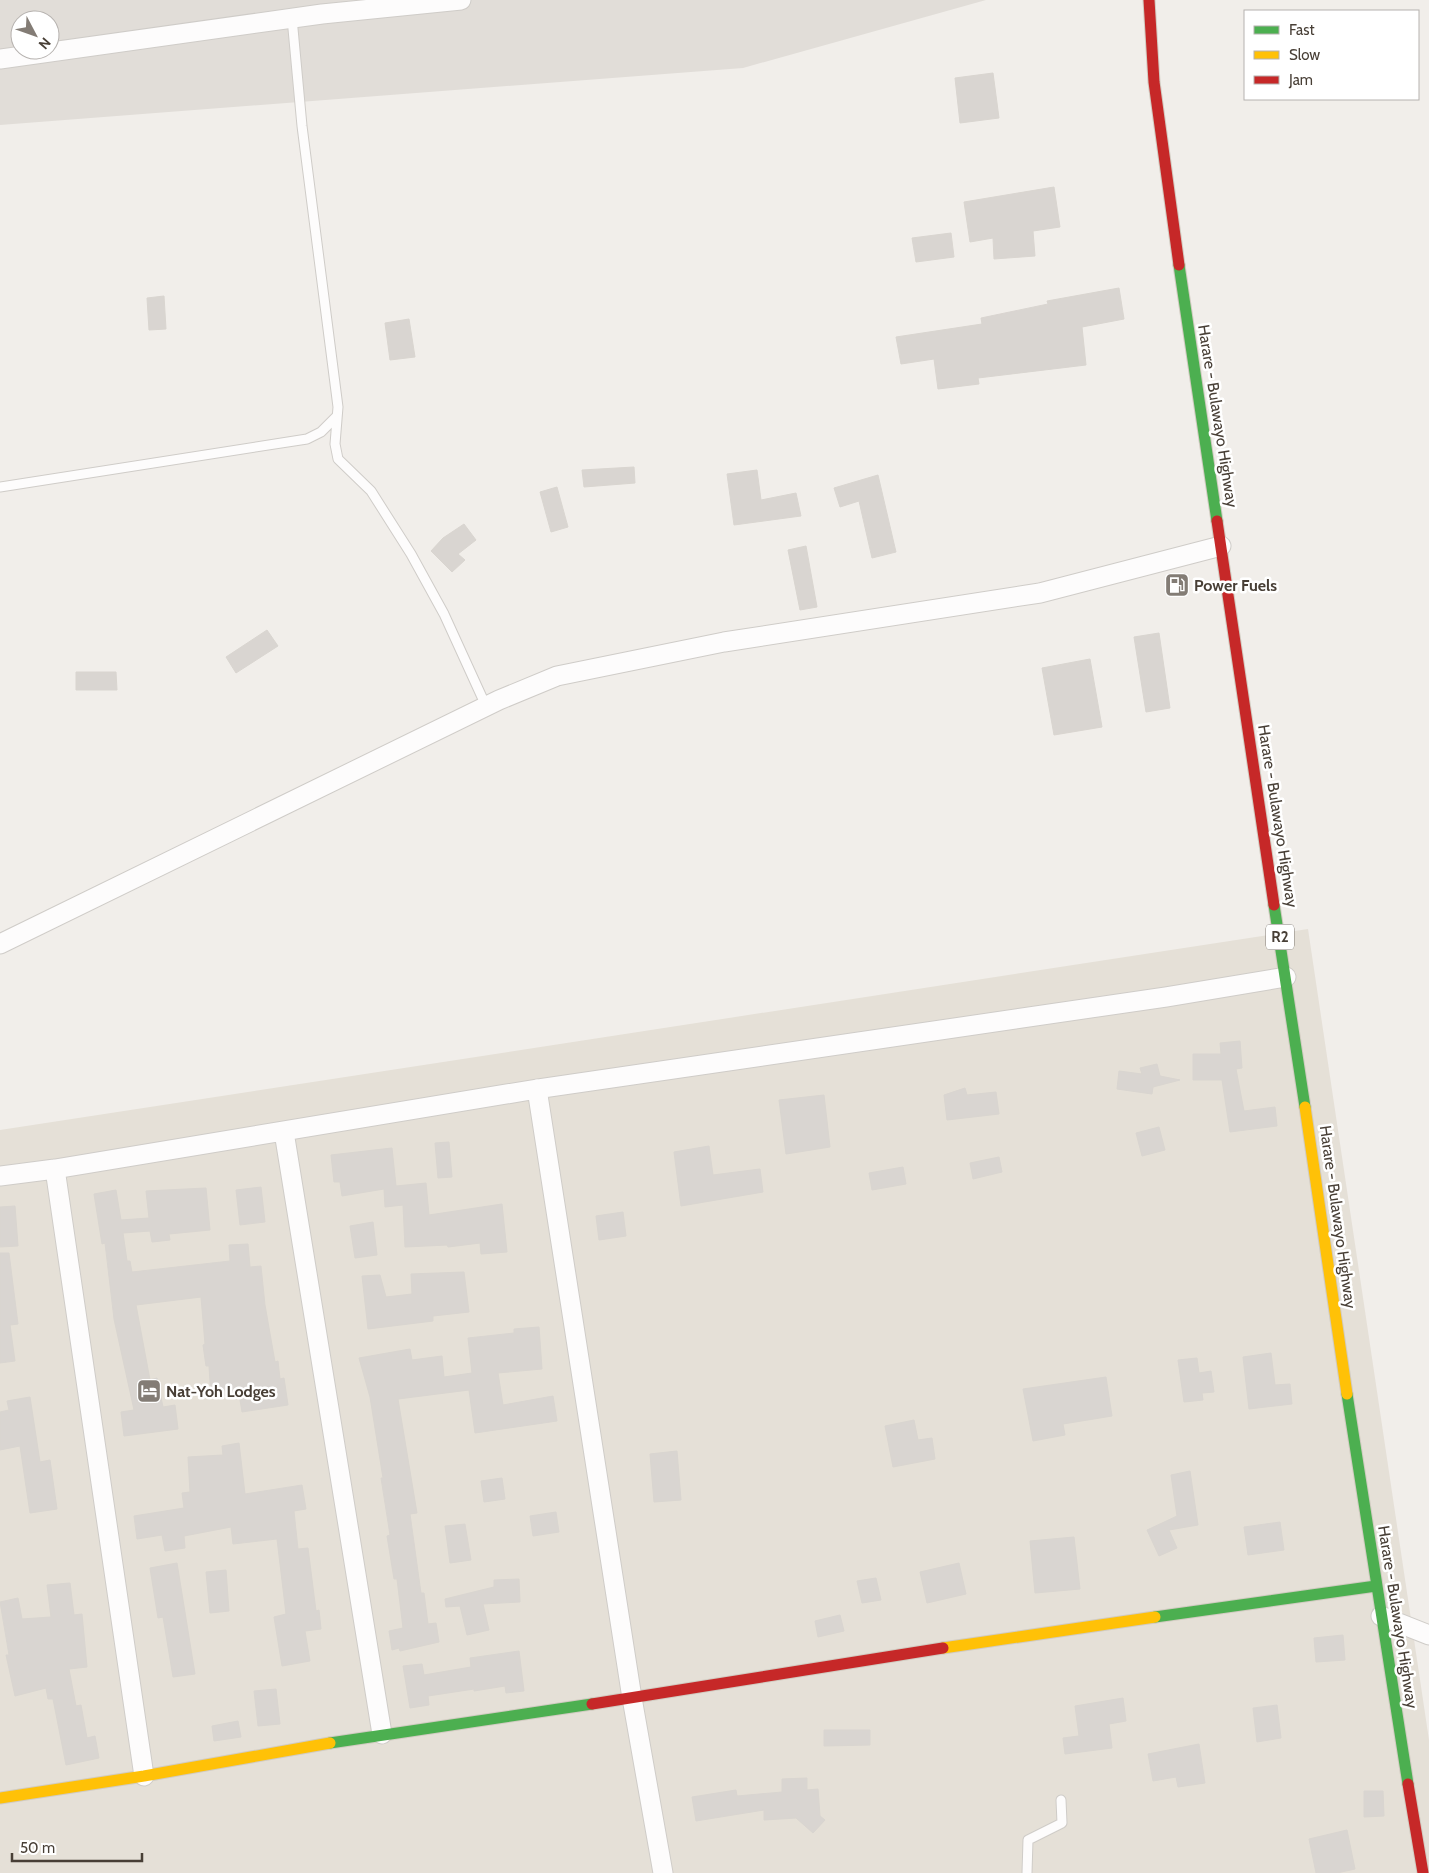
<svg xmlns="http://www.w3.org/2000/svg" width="1429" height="1873" viewBox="0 0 1429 1873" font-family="Cabin,sans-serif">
<rect width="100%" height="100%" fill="#f1eeea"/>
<path fill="#e5e0d7" d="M1308,929L1429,1740V1873H0V1130Z"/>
<path fill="#e1ddd8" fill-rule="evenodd" d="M0,0H986L743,68L0,125ZM20,20H50V50H20Z"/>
<path fill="#d9d5d1" stroke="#d9d5d0" d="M993,73L999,118L960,123L955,78Z
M1054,187L1060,227L1033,231L1035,256L994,259L993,238L970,242L964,202Z
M951,233L954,257L916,262L912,238Z
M1119,288L1124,319L1082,327L1086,365L978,378L979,384L938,389L934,359L901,364L896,337L982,324L981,318L1048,304L1047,301Z
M164,296L166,329L149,330L147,298Z
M409,319L415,357L390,360L385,323Z
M634,467L635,483L584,487L582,470Z
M757,470L761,500L796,493L801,516L734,525L727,474Z
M878,475L896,552L872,558L859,501L840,507L834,488Z
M557,487L568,527L551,532L540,492Z
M464,524L476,540L458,554L465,560L452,572L431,551L443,538Z
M806,546L817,607L800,610L788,550Z
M267,630L278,646L236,673L226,657Z
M1159,633L1170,708L1146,712L1134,637Z
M1090,659L1102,727L1054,735L1042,668Z
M76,672H116L117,690H76Z
M1240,1041L1242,1068L1236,1069L1244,1111L1275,1107L1277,1126L1230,1132L1222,1080H1193V1054H1221L1220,1043Z
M1157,1064L1160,1076L1180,1080L1153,1087L1152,1094L1117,1089L1119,1071L1142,1074L1140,1068Z
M965,1088L967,1095L996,1092L999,1114L947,1120L944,1095Z
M824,1095L830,1147L786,1154L779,1100Z
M1159,1127L1165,1150L1142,1156L1136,1133Z
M449,1142L452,1177L438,1178L435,1143Z
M709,1146L713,1175L760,1169L763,1192L681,1206L674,1152Z
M392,1148L396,1186L426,1183L429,1215L502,1204L507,1252L481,1254L480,1243L448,1247L447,1245L405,1247L403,1205L385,1207L384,1189L342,1196L340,1182H334L331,1155Z
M999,1157L1002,1172L973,1179L970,1163Z
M903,1167L906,1184L872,1190L869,1173Z
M261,1187L265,1222L240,1225L236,1190Z
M206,1188L210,1230L169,1234L170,1240L152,1242L150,1231L123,1233L127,1261H130L132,1272L230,1261L229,1245L248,1244L250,1267L261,1266L265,1305L275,1362L278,1361L280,1379L284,1378L288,1405L242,1412L239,1394L211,1397L209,1366H206L203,1345L205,1344L201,1297L136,1305L150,1380L157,1378L163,1407L175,1405L178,1429L124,1436L121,1412L134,1410L114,1319L105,1243L102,1244L94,1194L116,1190L121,1220L149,1218L146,1191Z
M15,1206L18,1246L0,1247V1207Z
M623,1212L626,1236L599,1240L596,1216Z
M373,1222L377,1255L355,1258L350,1226Z
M0,1253H9L18,1324L10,1325L15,1361L0,1363Z
M464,1272L469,1312L433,1316V1321L368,1329L362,1276L380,1275L386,1297L412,1294L411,1274Z
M539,1327L542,1369L498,1373L503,1405L553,1396L557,1421L475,1433L469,1390L398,1399L417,1513L410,1514L421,1593H424L428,1624L436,1623L439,1642L400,1651L399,1648L392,1650L389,1631L403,1628L397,1579H394L387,1536L390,1535L381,1478H383L370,1397L359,1358L410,1349L412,1360L442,1356L444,1377L472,1373L468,1338L514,1333V1329Z
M1271,1353L1275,1385L1290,1384L1292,1404L1249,1409L1243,1357Z
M1197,1358L1199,1373L1211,1371L1214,1392L1202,1393L1203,1400L1184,1402L1178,1360Z
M1106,1377L1112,1416L1063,1424L1065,1435L1033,1441L1023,1389Z
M30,1397L40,1462L50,1460L57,1509L30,1513L20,1446L0,1450V1412L9,1410L7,1401Z
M914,1420L918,1440L932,1438L935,1459L893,1467L885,1426Z
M239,1443L245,1494L302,1485L306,1509L294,1511L298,1549L308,1548L316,1611L319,1610L321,1629L305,1631L310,1661L282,1666L274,1617L286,1614L277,1539L233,1544L231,1527L184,1536L185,1548L165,1551L162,1535L137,1539L134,1516L184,1508L182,1493L190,1492L188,1457L223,1455L222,1446Z
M677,1451L681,1500L654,1502L650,1454Z
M1190,1471L1198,1525L1169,1530L1177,1548L1159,1556L1147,1530L1177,1516L1171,1475Z
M502,1478L505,1499L484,1502L481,1481Z
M556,1512L559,1532L533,1536L530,1516Z
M1280,1522L1284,1550L1248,1555L1244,1527Z
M465,1524L471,1560L450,1563L445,1526Z
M1074,1537L1080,1589L1035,1593L1030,1541Z
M177,1563L195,1674L173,1677L163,1617L158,1618L150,1568Z
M959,1563L966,1594L927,1603L920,1572Z
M226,1570L229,1611L210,1613L206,1572Z
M876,1578L881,1600L862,1603L857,1581Z
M519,1579L520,1602L483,1604L489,1630L467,1635L460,1606L446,1607L445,1599L494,1587V1580Z
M70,1583L74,1615L82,1614L87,1667L69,1669L76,1706L81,1705L87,1738L95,1736L99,1758L66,1765L53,1699H48L46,1688L15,1696L6,1655H9L0,1602L18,1598L22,1619L51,1617L47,1585Z
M840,1615L844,1631L818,1637L815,1621Z
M1343,1635L1345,1660L1316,1662L1314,1638Z
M519,1651L524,1691L506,1693L505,1686L474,1691V1689L428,1696L429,1705L410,1708L403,1666L422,1664L424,1675L471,1667L470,1658Z
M276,1689L280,1724L258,1726L254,1691Z
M1123,1698L1126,1721L1109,1724L1112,1748L1065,1754L1063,1738L1079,1736L1075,1706Z
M1277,1705L1281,1738L1257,1742L1253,1708Z
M238,1721L241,1737L214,1741L212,1726Z
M824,1730H870V1745L824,1746Z
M1199,1744L1205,1783L1178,1787L1176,1777L1153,1781L1148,1754Z
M807,1778V1790L818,1789L820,1816L825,1820L813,1833L796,1818L764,1820V1810L696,1821L692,1797L736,1790L737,1796L782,1792V1779Z
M1364,1791H1383L1384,1816L1364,1817Z
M1347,1830L1355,1869L1337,1873H1316L1309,1839Z"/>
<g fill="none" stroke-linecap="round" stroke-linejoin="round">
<defs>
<path id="lane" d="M292,18L302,126L338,407L335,444L338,459L371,491L411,554L444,614L486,706
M0,487L307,439L321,432L337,416
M1027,1873L1028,1840L1062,1823L1061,1800"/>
<path id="street" d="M0,59L322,14L461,0
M0,944L499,700L557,676L724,642L1040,593L1221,546
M537,1089L632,1698L663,1873
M284,1132L382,1734
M55,1169L144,1776
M0,1176L55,1169L537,1089L1166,997L1286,977
M1381,1616L1429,1635"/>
<path id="fast" d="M1179,265L1217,521
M1274,905L1305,1107
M1347,1394L1408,1784
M1155,1617L1376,1586
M330,1743L592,1704"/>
<path id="slow" d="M1305,1107L1347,1394
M943,1648L1155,1617
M0,1798L144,1776L330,1743"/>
<path id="jam" d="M1149,0L1154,82L1179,265
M1217,521L1274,905
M592,1704L943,1648
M1408,1784L1423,1873"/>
</defs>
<use href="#lane" stroke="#cfccc8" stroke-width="11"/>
<use href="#street" stroke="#cfccc8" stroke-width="21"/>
<use href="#fast" stroke="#d1cbc1" stroke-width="13"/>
<use href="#slow" stroke="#d1cbc1" stroke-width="13"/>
<use href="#jam" stroke="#d1cbc1" stroke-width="13"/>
<use href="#lane" stroke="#fdfcfc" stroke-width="9"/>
<use href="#street" stroke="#fdfcfc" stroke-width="19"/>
<use href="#fast" stroke="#4caf50" stroke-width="11"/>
<use href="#slow" stroke="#ffc107" stroke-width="11"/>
<use href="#jam" stroke="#c62828" stroke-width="11"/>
</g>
<defs>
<symbol id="fuel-square" viewBox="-11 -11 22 22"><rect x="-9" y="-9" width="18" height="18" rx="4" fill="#837c75" stroke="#fff"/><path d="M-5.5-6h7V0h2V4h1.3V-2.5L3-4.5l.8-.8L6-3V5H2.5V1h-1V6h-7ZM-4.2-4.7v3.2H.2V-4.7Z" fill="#fff"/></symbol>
<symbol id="hotel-square" viewBox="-11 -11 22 22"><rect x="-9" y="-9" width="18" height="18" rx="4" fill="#837c75" stroke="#fff"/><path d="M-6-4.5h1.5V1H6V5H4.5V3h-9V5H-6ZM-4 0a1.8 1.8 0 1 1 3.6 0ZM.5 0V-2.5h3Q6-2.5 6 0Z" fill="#fff"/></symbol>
</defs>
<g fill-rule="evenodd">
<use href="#fuel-square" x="1163" y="571" width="28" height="28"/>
<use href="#hotel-square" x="135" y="1377" width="28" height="28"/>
</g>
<g text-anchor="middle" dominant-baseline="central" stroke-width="5" stroke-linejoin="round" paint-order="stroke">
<rect fill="#fff" stroke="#7f7972" stroke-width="1" x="1266" y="924.5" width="28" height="25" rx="4"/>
<g font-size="15" font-weight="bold" fill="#483f36">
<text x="1280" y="937">R2</text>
</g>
<g font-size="16" fill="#483f36" stroke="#fff">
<text transform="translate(1218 416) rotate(81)">Harare - Bulawayo Highway</text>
<text transform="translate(1278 816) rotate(81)">Harare - Bulawayo Highway</text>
<text transform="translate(1338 1217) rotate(82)">Harare - Bulawayo Highway</text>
<text transform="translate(1398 1617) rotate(81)">Harare - Bulawayo Highway</text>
</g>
<g font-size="16" font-weight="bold" fill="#483f36" stroke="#fff" text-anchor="start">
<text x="1194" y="585">Power Fuels</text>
<text x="166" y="1391">Nat-Yoh Lodges</text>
</g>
</g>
<rect x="1244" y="10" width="175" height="90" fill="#ffffff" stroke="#b6b2af"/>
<rect x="1254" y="26" width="25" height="8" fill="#4caf50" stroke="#b6b2af"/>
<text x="1289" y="35" font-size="15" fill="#483f36">Fast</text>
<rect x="1254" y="51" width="25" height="8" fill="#ffc107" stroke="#b6b2af"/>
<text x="1289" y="60" font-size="15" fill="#483f36">Slow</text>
<rect x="1254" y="76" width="25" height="8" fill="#c62828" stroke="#b6b2af"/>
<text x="1289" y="85" font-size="15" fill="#483f36">Jam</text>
<g transform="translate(35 35) rotate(131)"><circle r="24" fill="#ffffff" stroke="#b6b2af"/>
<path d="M0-4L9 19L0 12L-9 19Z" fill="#837c75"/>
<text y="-8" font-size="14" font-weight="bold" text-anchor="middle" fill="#483f36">N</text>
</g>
<path d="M12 1853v8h130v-8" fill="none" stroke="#483f36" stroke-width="2.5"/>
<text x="20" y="1853" font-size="15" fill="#483f36" stroke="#ffffff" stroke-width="4" paint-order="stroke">50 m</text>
</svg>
